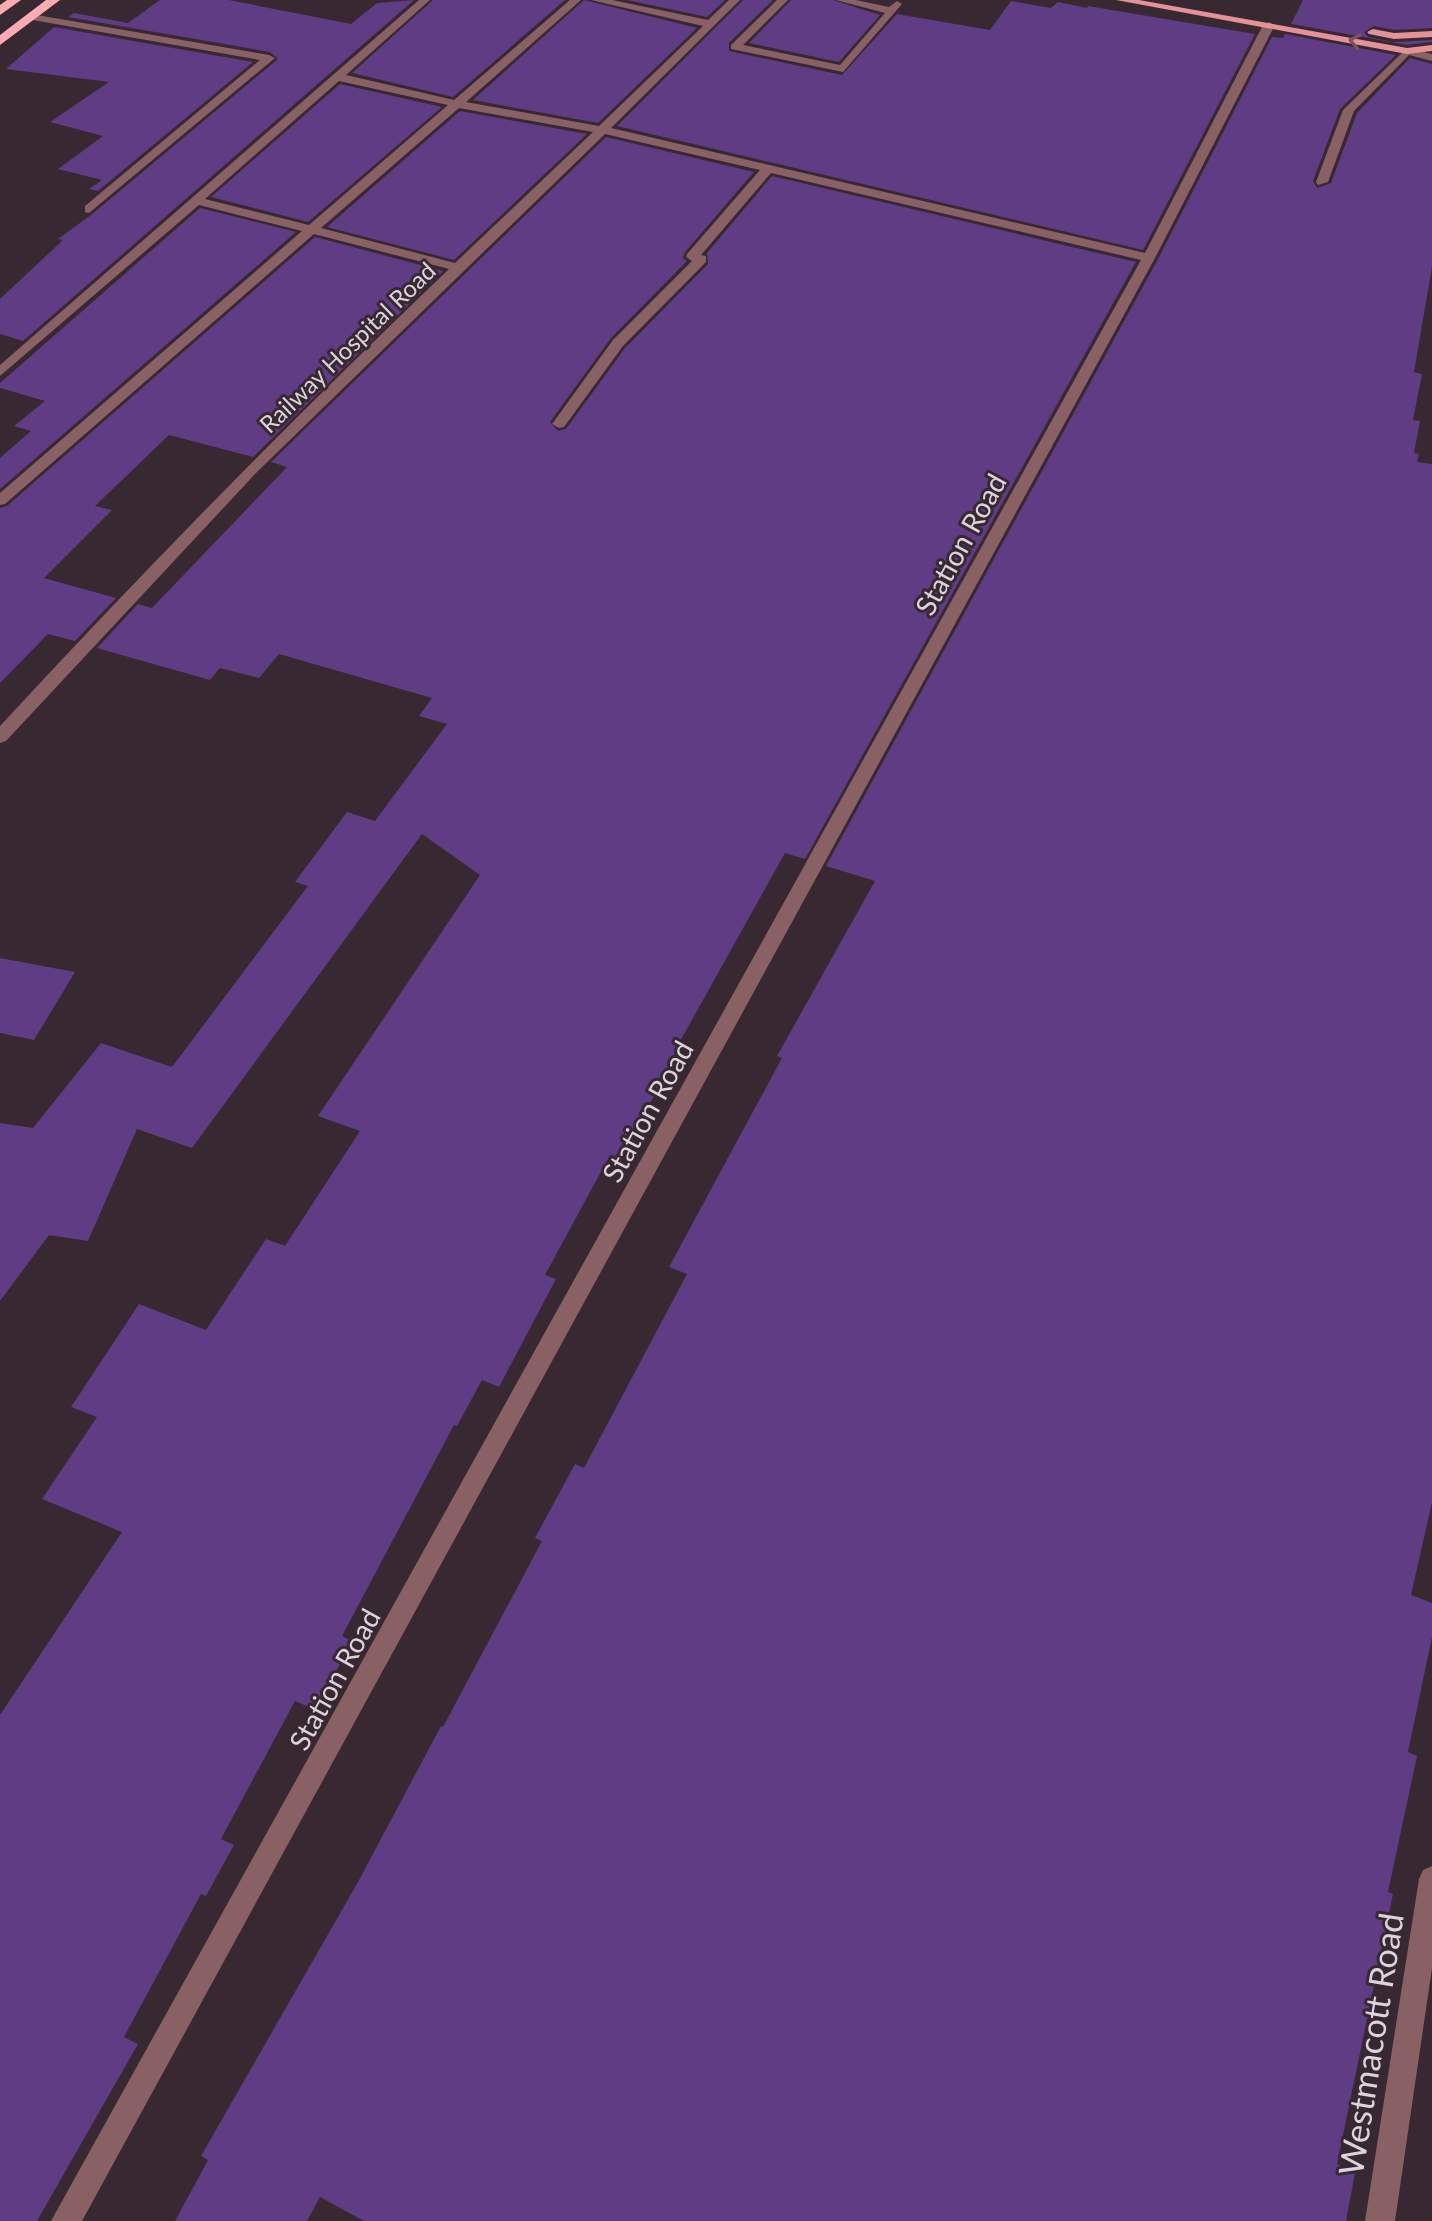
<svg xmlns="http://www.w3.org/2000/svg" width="1432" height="2221" viewBox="0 0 1432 2221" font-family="Lato,sans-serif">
<rect width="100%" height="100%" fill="#372832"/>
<path fill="#5f3c84" d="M160,0H229L351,24L377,3L414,0L23,341L0,334V299L63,240L58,239L91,215L278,59L270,52L68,17L74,13L128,23Z
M433,0H565L453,97L352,73Z
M584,0L697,28L598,123L473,100Z
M627,0H725L707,17Z
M743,0H773L729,43V51L842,75L897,14L990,30L1011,1L1051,8L1058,2L1087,8L1088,6L1255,34L1143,250L617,126Z
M791,0H833L880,15L839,62L749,43Z
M1303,0H1432V28L1394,30L1374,26L1364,32L1368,37L1393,42L1432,40V42L1407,45L1291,24Z
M54,27L253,62L98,191L89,189L102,180L58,169L103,136L50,122L109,82L6,69Z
M1285,34L1396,55L1340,109L1313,181L1317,188L1331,183L1357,113L1410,58L1432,64V267L1414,372L1422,374L1413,420L1420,421L1414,453L1419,454L1417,462L1432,464V1502L1411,1595L1432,1603V1637L1408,1752L1417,1756L1388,1892L1393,1894L1337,2164L1355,2173L1346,2221H364L320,2197L307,2221H175L208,2160L201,2156L358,1882L441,1726L443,1727L542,1541L535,1538L575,1464L584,1468L687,1274L669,1267L782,1058L777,1056L875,881L826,866L1158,259L1272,37L1283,38Z
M340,84L442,107L308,222L211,197Z
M460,111L587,134L454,260L327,227Z
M606,137L754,172L685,252L683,258L687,261L611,338L550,422L558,431L566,429L625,348L708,264L707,253L772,176L1136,262L805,859L785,853L674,1052L677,1053L621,1158L610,1155L545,1275L556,1279L499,1387L482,1380L457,1426L454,1425L342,1636L352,1641L316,1710L295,1701L221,1839L234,1845L206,1896L201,1894L124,2037L138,2044L37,2221H0V1715L122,1532L42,1499L97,1417L71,1407L139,1304L206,1330L266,1239L285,1246L360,1131L318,1116L480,875L422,834L192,1148L137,1129L88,1241L49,1235L0,1301V1123L33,1128L101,1043L172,1067L308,886L295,882L347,812L375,821L447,724L419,716L432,698L279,654L259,678L220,668L210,680L97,648L138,604L152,608L287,467L271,462Z
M200,208L296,232L0,489V458L31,431L14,426L45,401L0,388V383Z
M315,237L443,271L253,457L169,435L95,506L112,510L44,578L116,598L75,641L48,634L0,683V508L7,506Z
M0,958L75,972L34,1040L0,1033Z"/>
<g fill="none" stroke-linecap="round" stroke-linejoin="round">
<path fill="#896063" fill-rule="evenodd" d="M419,0H430L346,75L454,100L570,0H581L466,102L599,126L703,26L591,0H612L708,20L729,0H740L611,128L1145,253L1263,25L1269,22L1275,25L1155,258L82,2221H51L1141,260L771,173L701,255L706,256V262L623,346L564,427L559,428L552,424L613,340L692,261L686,257L687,254L760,170L605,134L257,472L6,741L0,743V726C145,569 294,417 449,269L314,234L5,504L0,505V493L302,231L199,205L0,376V365ZM339,81L448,105L309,225L205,199ZM459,108L593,132L455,263L321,228Z
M777,0H788L743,45L840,65L885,13L836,0H856L889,7L897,1L902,4L843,72L731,49V45Z
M31,14L269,55L275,58L89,213L85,212V206L260,60L27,19L26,17Z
M1407,48L1432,54V61L1409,55L1354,111L1328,182L1318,185L1316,182L1343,110Z
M1432,1866V1968L1395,2221H1365L1419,1879L1423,1870Z"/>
<path fill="#e49198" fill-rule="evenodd" d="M1116,0H1139L1407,48L1432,45V51L1407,54Z
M1373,29L1394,33L1432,31V37L1394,39L1369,34L1367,32Z"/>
<path fill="#fbabb1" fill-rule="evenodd" d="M7,0H21L0,15V5Z
M46,0H60L0,45V35Z"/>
</g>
<defs><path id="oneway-chevron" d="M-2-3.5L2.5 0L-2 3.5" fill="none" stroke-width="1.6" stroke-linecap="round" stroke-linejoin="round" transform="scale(2)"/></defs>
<use stroke="#7c525b" href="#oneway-chevron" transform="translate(1355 41) rotate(-169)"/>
<g text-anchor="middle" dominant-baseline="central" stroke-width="6" stroke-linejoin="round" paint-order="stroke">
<g font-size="24" fill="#ddd3da" stroke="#372832">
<text transform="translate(347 347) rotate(-44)">Railway Hospital Road</text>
</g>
<g font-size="28" fill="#ddd3da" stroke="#372832">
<text transform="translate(960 544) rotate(-61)">Station Road</text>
<text transform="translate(647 1111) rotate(-61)">Station Road</text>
<text transform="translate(334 1679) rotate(-61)">Station Road</text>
</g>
<g font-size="34" fill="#ddd3da" stroke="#372832">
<text transform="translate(1370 2044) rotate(-81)">Westmacott Road</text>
</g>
</g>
</svg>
